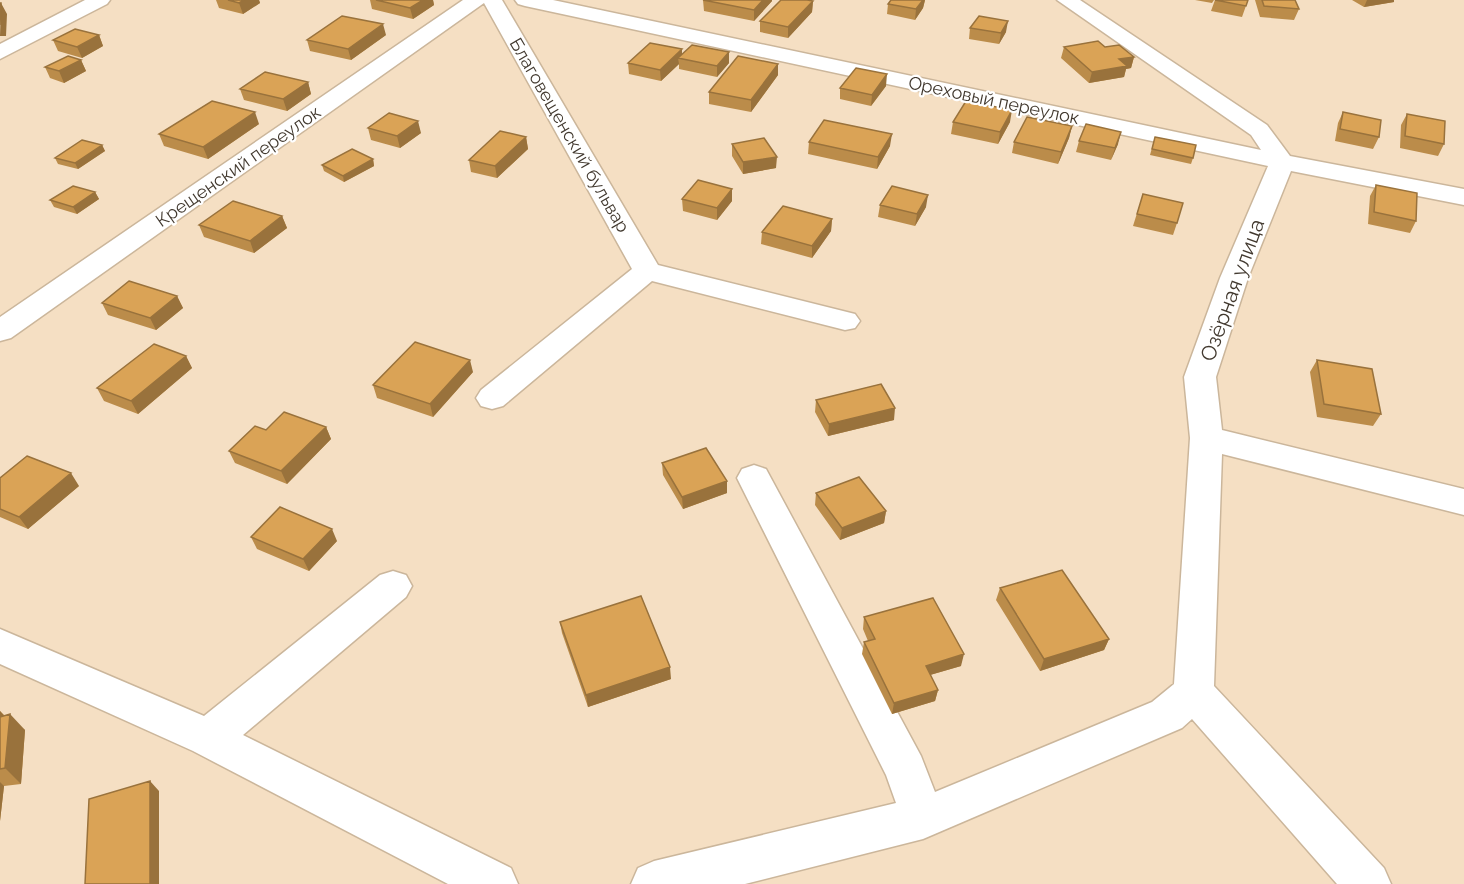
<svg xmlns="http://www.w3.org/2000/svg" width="1464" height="884" viewBox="0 0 1464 884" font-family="Raleway,sans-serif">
<rect width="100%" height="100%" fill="#f5dfc3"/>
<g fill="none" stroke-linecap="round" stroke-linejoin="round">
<defs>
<path id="minor" d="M85,0H110L107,4L0,59V44Z
M463,0H502L658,265L855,314L860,321L855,328L845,330L652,281L503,406L492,409L481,406L476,398L481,390L632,269L484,3L11,338L0,341V317Z
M515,0H553L1261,150L1251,135L1057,0H1080L1267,125L1290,156L1464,189V205L1291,171L1248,278L1216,377L1222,430L1464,489V515L1222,454L1214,686L1384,868L1391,884H1337L1192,719L1182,728L923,839L745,884H631L638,868L654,861L896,803L886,775L737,478L742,469L754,465L766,469L921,756L935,792L1152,702L1174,684L1190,438L1184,377L1220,278L1268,166L525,6L518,4Z
M393,571L406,575L412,586L406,597L243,735L511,868L518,884H448L193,751L0,664V629L204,716L380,575Z"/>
</defs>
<use href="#minor" stroke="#cbb69b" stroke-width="3"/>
<use href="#minor" fill="#fff" fill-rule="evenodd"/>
</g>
<path fill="#bb8c4a" d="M216,0H259L260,3L243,14L219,8Z
M370,0H433L434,5L413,19L372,9Z
M703,0L772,1L754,21L704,11Z
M891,0H925L923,8L915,20L887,14L888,4Z
M1195,0H1214L1212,3Z
M1215,0H1248L1242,17L1211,11Z
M1255,0H1295L1299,9L1294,20L1260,17Z
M1352,0H1394V2L1364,7Z
M813,1L812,12L788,38L760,32V21Z
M970,28L1006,32L999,44L969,39Z
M99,35L103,46L82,58L58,51L53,40Z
M386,35L351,60L310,51L307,40Z
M1064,47H1105L1134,57L1131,68L1126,69L1124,77L1089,83L1061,58Z
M729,52V63L717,77L679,69V64L661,81L629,74L628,63L682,55Z
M81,60L86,71L64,83L50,78L45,67Z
M778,64V75L751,112L709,104V92Z
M308,82L311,94L287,111L244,100L240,89Z
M886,86L871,106L840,99V88Z
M1343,112L1379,137L1373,149L1335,141L1338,123Z
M1407,114L1444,144L1438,156L1400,148L1401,125Z
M953,122H1010L998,144L951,134Z
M259,124L208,159L164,146L159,134Z
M1072,126L1069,138L1058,164L1012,153L1014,142Z
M368,128L421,133L400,148L371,140Z
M526,137L528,149L497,178L471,172L469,160Z
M1155,137L1193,158L1191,164L1150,155Z
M1079,141L1118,144L1111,160L1076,152Z
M809,142L890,146L877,169L808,154Z
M732,144L776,168L743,174L732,156Z
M102,145L105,151L78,169L58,164L55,158Z
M373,159L374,166L344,182L324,171L322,165Z
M1376,185L1416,221L1410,233L1368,224L1370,196Z
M95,192L99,199L77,214L54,207L50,200Z
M1143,194L1177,223L1173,235L1133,226Z
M682,199L732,201L717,220L683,211Z
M880,205L926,207L915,226L878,217Z
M282,216L287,228L254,253L204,237L199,225Z
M832,219L831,231L812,258L761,244L762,232Z
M177,296L183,308L156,330L108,315L102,303Z
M186,356L192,368L138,414L104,401L97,388Z
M1317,360L1381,414L1373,426L1317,417L1310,372Z
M473,372L433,417L377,398L373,385Z
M816,400L894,420L828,436L815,412Z
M326,427L331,439L287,484L235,463L229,451L266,430Z
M662,463L727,493L683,509L663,475Z
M0,478L79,486L28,529L0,517Z
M816,493L886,511L884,523L840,540L815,505Z
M251,537L337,541L309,571L257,549Z
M1000,588L1109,639L1104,650L1040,671L996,600Z
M864,617L961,666L930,675L938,690L935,701L892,714L862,654L864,642L868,641L863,629Z
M560,622L671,679L588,707L562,633Z
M0,711L5,716L25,730L21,784L4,786L0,821Z"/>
<path fill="#99723c" d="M244,0H259L260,3L243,14L239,3Z
M423,0H433L434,5L413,19L410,8Z
M763,0H772V1L754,21V10Z
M923,0H925L923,8L915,20L916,9Z
M1367,0H1394V2L1364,7Z
M813,1L812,12L788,38V27Z
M1,3L7,14L6,36H0Z
M1008,21L1006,32L999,44L1001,33Z
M383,24L386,35L351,60L348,49Z
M99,35L103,46L82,58L77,47Z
M682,49V59L678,58L679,64L661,81L660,70Z
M729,52V63L717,77V66Z
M1134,57L1131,68L1126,69L1124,77L1089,83L1092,72L1119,59Z
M81,60L86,71L64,83L59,71Z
M778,64V75L751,112V100Z
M887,74L886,86L871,106L872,95Z
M308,82L311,94L287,111L283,99Z
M1012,110L1010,122L998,144L1000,132Z
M255,112L259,124L208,159L203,147Z
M418,121L421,133L400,148L397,136Z
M1072,126L1069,138L1058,164L1061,152Z
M1121,132L1118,144L1111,160L1115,148Z
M892,134L890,146L877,169L878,157Z
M526,137L528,149L497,178L495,166Z
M102,145L105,151L78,169L75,163Z
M777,157L776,168L743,174V162Z
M373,159L374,166L344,182L343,176Z
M732,189V201L717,220V208Z
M95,192L99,199L77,214L73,207Z
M928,195L926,207L915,226L917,214Z
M282,216L287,228L254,253L250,241Z
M832,219L831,231L812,258V246Z
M177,296L183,308L156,330L150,318Z
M186,356L192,368L138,414L131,401Z
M470,360L473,372L433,417L430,404Z
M895,408L894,420L828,436L829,424Z
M326,427L331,439L287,484L281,471Z
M71,473L79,486L28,529L19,517Z
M727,481V493L683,509L682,497Z
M886,511L884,523L840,540L842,528Z
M332,529L337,541L309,571L303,559Z
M1109,639L1104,650L1040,671L1044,659Z
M964,654L961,666L923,677L926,666Z
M670,667L671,679L588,707L586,695Z
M938,690L935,701L892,714L894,703Z
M0,711L9,721L10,714L25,730L21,784L5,768L0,721Z
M150,781L159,791V884H150Z
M0,782L4,786L0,821Z"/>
<path fill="#daa356" stroke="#99723c" stroke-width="1.5" d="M228,0H244L239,3Z
M376,0H423L410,8Z
M703,0H763L754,10Z
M781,0H807L813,1L788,27L760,21Z
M891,0H923L916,9L888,4Z
M1215,0H1248L1246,6Z
M1262,0H1295L1299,9L1264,6Z
M0,3H1L0,25Z
M342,16L383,24L348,49L307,40Z
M979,16L1008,21L1001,33L970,28Z
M75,29L99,35L77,47L53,40Z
M1098,41L1105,47L1119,45L1134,57L1119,59L1127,66L1092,72L1064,47Z
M650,43L682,49L660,70L628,63Z
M692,45L729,52L717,66L678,58Z
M68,56L81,60L59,71L45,67Z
M738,56L778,64L751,100L709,92Z
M856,68L887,74L872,95L840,88Z
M265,72L308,82L283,99L240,89Z
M212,101L255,112L203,147L159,134Z
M966,101L1012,110L1000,132L953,122Z
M1343,112L1381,120L1379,137L1340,129Z
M389,113L418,121L397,136L368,128Z
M1407,114L1445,121L1444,144L1405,136Z
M1027,117L1072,126L1061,152L1014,142Z
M824,120L892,134L878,157L809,142Z
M1086,124L1121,132L1115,148L1079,141Z
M500,131L526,137L495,166L469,160Z
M1155,137L1196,145L1193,158L1152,149Z
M764,138L777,157L743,162L732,144Z
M82,140L102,145L75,163L55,158Z
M352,149L373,159L343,176L322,165Z
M698,180L732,189L717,208L682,199Z
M1376,185L1417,193L1416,221L1374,212Z
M73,186L95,192L73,207L50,200Z
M892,186L928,195L917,214L880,205Z
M1143,194L1183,203L1177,223L1137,214Z
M233,201L282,216L250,241L199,225Z
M783,206L832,219L812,246L762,232Z
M129,281L177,296L150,318L102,303Z
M415,342L470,360L430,404L373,385Z
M154,344L186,356L131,401L97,388Z
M1317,360L1372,369L1381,414L1324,404Z
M881,384L895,408L829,424L816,400Z
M284,412L326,427L281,471L229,451L255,426L266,430Z
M706,448L727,481L682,497L662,463Z
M27,456L71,473L19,517L0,509V478Z
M859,477L886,511L842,528L816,493Z
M280,507L332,529L303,559L251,537Z
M1062,570L1109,639L1044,659L1000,588Z
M641,596L670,667L586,695L560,622Z
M933,598L964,654L926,666L938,690L894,703L864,642L875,639L864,617Z
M10,714L5,768L0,769V717Z
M150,781V884H85L89,799Z"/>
<g text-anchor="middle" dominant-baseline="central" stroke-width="4.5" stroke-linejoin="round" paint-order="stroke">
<g font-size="18" fill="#42392f" stroke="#fff">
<text transform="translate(994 100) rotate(12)">Ореховый переулок</text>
<text transform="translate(570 135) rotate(60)">Благовещенский бульвар</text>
<text transform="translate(238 166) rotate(-35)">Крещенский переулок</text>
</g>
<g font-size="21" fill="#42392f" stroke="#fff">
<text transform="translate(1232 290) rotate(-70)">Озёрная улица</text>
</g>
</g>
</svg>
